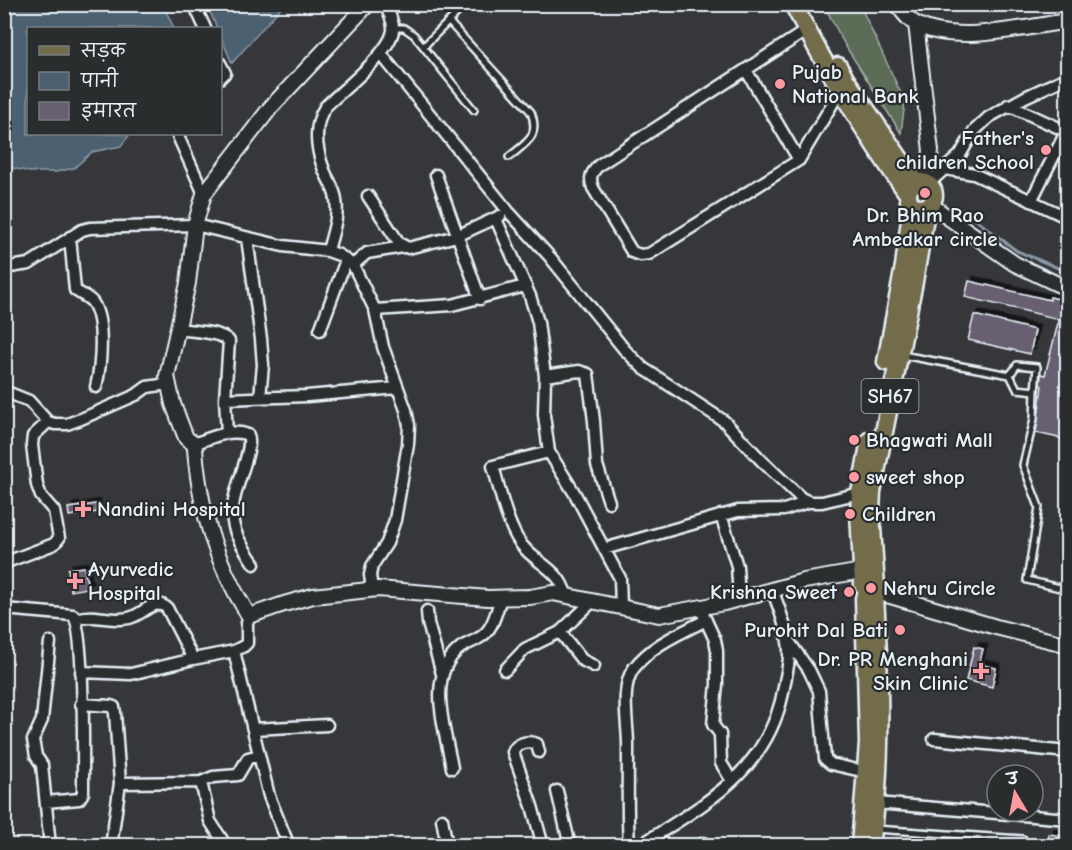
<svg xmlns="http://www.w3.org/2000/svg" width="1072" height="850" viewBox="0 0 1072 850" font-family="'Comic Neue','Playpen Sans Deva',sans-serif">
<defs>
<filter id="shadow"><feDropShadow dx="4.5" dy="-4.5" stdDeviation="0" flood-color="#0009"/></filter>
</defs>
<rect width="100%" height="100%" fill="#36373b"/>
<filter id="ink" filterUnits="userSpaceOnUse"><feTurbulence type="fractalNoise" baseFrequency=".0167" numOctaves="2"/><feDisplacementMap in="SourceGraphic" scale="12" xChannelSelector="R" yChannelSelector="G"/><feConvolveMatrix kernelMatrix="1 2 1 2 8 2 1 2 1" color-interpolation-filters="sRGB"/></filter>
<g filter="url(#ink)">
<path fill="#5b6c56" stroke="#a2aea7" stroke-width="1.5" d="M824,5H860L905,102L901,133L845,45Z"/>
<path fill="#4c606f" stroke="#8a9aa6" stroke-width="1.5" d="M4,5H163L174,28H28V134H130L121,146L92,152L74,168L56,172H29L5,166Z
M207,5H283L232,63L221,37L220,28H217Z"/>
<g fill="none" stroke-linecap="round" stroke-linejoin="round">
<path stroke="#8a9aa6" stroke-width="3" d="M963,210L1017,251L1068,272"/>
</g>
<path fill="#685f70" stroke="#e8f1f8" stroke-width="1.5" filter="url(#shadow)" d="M969,281L1050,300V297L1068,301V440L1036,433L1042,386L1040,385L1041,374L1045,375L1059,319L965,297Z
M974,315L1035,330L1030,354L968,340Z
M96,504L97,512L69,516L68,508Z
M84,567L88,588L71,591L68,569Z
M974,647L983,649L979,664L996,668L992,687L966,680Z
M1049,834L1062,836L1061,846H1048Z"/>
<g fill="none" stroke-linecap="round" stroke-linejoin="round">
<defs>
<path id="service" d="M449,22L531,112C540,137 527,142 509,157
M393,28H404L414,35L474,110
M424,46L466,4
M902,355L1010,375L1017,365L1037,367L1035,391L1017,389L1010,375
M1035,391L1034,419L1023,465L1039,507L1027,580L1068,590
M875,829L1023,839V846"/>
<path id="minor" d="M194,4L205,28
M807,30L599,165C591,173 589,178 593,188L632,252L640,255L649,254L799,160L840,91
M381,54L508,211L550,257L624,349L643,368L724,421L762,461L801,498L810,502H822L860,493
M220,63L225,73L220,78
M746,70L799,160
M1008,105L1068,132
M177,134L204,194
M946,169L974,174L1068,218
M436,175L480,299
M928,184L960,155L974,131L989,117L1025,97L1068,77
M368,196L399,243L408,248L457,236L500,216
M1031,201L1066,132
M496,219L530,296L538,322L545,376L544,415L549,452L575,494L616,571L620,578L621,607
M70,237L75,290C81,295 89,297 93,303C105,322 101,366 96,387
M247,238L261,339L263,365L260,397
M328,251C332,234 339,217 336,200C335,189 328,180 324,170C316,149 313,126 325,107C343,89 388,55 393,31C394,21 389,12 384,4
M353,265L367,253L403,247
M4,268L29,264L82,230L90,228L195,225L283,246L328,251L339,255L353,265L375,310L383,347L406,410L409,425L408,444L395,520L387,543L372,566L370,575L372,589
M375,310L452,305L525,286
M177,329C190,331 220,331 229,341L225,399L227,433
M320,330L346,260
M545,376L579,371L588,374L594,421L597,465L609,502
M4,391L29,401L48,422L55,424H67L81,419L136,395L147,387L168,384
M225,399L307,396L397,388
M194,444C210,438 231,428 248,435C255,451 228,495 233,522C235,537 246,551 254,564
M549,452L493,466C500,490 505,517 517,538C531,563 559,566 566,595
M721,515L737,566L739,599
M604,549L738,511L784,510L808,502L804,500
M4,563L54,544L59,538L54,511L41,496L37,485L32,445L33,436L48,422
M4,609L73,615C85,629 83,766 83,793L79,799L46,802
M427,611L428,623L442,674
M703,614L715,640L717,651V684L713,725L720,734L721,763L732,781
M76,619C94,613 111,622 129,618C143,615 154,597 167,608L193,659
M560,632L582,660L594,666
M788,640L809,670L819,691L825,759L831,764L866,772
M50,642L42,720L33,740L36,756L42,765L50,846
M234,651L269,796L289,846
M505,670L525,649L560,632L592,602
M81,672L131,674L193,659L234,651L244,646L247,643V623L249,616
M81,704L111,706L114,707L115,713L120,783L111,846
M254,729L327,725
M934,739L1068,752
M539,752L537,744C529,740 516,743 513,752L532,806L543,846
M452,768C446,732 425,677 459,649C465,644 473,642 479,638C493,631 496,612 501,598
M201,782L210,821L226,846
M120,783L201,782L213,777L238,775L248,758L259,755
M557,791L570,846
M876,803L1068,819
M442,819L447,846
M704,843L708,846
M629,846C627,813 628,781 628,749C629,727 619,687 634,668C651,645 681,633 706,620
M639,846C704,804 770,771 784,687C787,671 791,657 788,642C786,624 778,606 772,589"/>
<path id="tertiary" d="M368,4L271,107L204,194L195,225L188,283L167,376L173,404L186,438L194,444L195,449C200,512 216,563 249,616L284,604L313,596L378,589L488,598L530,597L553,593L659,615L724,603L804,581L862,571
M897,4C902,11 908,20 916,24C954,45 1026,27 1068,21
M916,24L931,151L928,166L922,182
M929,204L1015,264L1068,289
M877,592L996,627L1068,645"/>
<path id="primary" d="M793,4C828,70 864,134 908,194
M838,66L846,80L916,182
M908 195a13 13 0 1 1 26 0a13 13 0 1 1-26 0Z
M886,362L904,266L912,204
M863,585L859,513L860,493L870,440
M876,587L871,512L872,492L914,282L927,206
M860,846L868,743L864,598
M871,846C883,763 880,679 875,596"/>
</defs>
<use href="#service" stroke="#e8f1f8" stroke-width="10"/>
<use href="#minor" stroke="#e8f1f8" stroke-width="15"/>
<use href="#tertiary" stroke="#e8f1f8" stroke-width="18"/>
<use href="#primary" stroke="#e8f1f8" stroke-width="21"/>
<use href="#service" stroke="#2a2d2e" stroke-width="5"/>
<use href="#minor" stroke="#2a2d2e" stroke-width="10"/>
<use href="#tertiary" stroke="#2a2d2e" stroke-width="14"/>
<use href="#primary" stroke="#736c4b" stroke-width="16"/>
</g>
</g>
<g fill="#ff9aa2" stroke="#2a2d2e" stroke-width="2">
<circle cx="780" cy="84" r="6"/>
<circle cx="1046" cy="150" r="6"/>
<circle cx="925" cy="193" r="6"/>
<circle cx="854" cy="440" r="6"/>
<circle cx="854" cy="477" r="6"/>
<path d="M80 500h6v6h6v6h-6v6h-6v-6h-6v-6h6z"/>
<circle cx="850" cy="514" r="6"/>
<path d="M72 572h6v6h6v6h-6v6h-6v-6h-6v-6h6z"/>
<circle cx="871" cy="588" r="6"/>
<circle cx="849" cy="592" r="6"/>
<circle cx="900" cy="630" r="6"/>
<path d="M978 662h6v6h6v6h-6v6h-6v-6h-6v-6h6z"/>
</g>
<g text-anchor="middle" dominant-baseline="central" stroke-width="4.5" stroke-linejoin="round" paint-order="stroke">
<rect fill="#2a2d2e" stroke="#afb6bb" stroke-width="1.5" x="861.5" y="379" width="57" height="34" rx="4.5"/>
<g font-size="20" font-weight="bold" fill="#e8f1f8">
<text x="890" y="396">SH67</text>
</g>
<g font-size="21" font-weight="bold" fill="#e8f1f8" stroke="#2a2d2e" text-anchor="start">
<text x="792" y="72">Pujab<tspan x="792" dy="24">National Bank</tspan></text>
<text x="1034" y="138" text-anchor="end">Father's<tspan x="1034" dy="24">children School</tspan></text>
<text x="925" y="215" text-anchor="middle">Dr. Bhim Rao<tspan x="925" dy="24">Ambedkar circle</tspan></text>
<text x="866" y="440">Bhagwati Mall</text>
<text x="866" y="477">sweet shop</text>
<text x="97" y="509">Nandini Hospital</text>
<text x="862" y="514">Children</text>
<text x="88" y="569">Ayurvedic<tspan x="88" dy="24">Hospital</tspan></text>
<text x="883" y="588">Nehru Circle</text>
<text x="837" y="592" text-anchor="end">Krishna Sweet</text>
<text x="888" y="630" text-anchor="end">Purohit Dal Bati</text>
<text x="968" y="659" text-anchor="end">Dr. PR Menghani<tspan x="968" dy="24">Skin Clinic</tspan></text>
</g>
</g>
<rect width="1072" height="850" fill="none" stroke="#2a2d2e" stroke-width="24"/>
<rect x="12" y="12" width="1048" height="826" fill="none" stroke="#e8f1f8" stroke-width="2" filter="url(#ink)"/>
<rect x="27" y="27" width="195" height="108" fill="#2a2d2e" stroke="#767b7f" stroke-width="1.5"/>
<rect x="39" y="46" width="30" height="9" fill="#736c4b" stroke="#767b7f" stroke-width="1.5"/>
<text x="81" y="57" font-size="18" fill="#e8f1f8">सड़क</text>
<rect x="39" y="72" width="30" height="18" fill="#4c606f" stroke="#767b7f" stroke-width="1.5"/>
<text x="81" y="87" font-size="18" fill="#e8f1f8">पानी</text>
<rect x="39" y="102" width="30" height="18" fill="#685f70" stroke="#767b7f" stroke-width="1.5"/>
<text x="81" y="117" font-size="18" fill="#e8f1f8">इमारत</text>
<g transform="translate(1015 793) rotate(350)"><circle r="28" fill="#2a2d2e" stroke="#767b7f" stroke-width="1.5"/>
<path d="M0-4.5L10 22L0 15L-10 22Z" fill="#ff9aa2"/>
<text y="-9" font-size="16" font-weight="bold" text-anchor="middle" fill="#e8f1f8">उ</text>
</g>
</svg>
